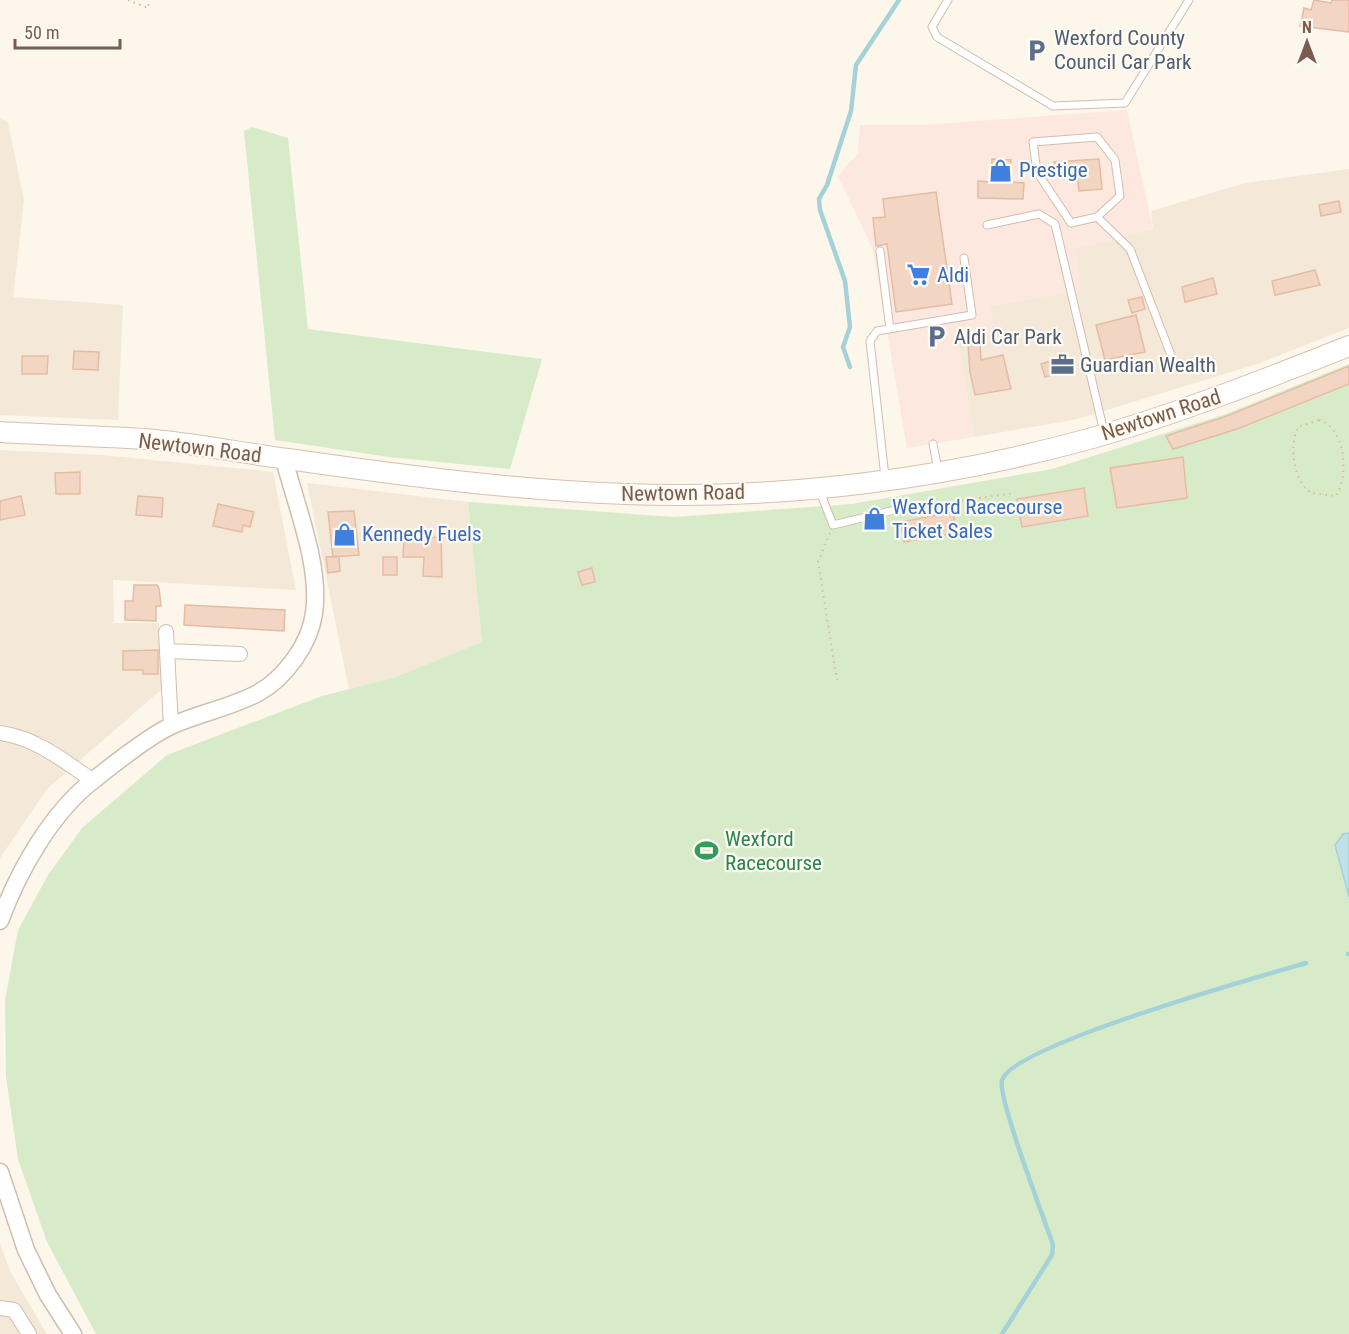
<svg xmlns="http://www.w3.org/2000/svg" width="1349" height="1334" viewBox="0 0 1349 1334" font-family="'Roboto Condensed',sans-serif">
<rect width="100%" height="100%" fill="#fdf6eb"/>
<path fill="#f4e8d9" d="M0,117L8,123L24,200L13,297L123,305L118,420L0,415Z
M1349,169V328L1257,364L1074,420L974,437L958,341L994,334L989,306L1081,290L1074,249L1153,229L1151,211L1245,183Z
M0,450L102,455L273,472L296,590L113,580L114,623H159L162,689L47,789L0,858Z
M307,483L468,502L482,642L393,678L349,689Z
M0,1244L11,1273L47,1334H0Z"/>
<path fill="#fde8df" d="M1127,110L1153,229L1074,249L1081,290L990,306L994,334L958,341L974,437L907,448L873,250L838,176L858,153L860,125H922Z"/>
<path fill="#d7ebc9" d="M252,127L288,138L308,329L542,359L510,469L389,457L275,440L244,131Z
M1349,364V1334H96L47,1242L18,1159L6,1077L5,1000L18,930L48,875L82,828L167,755L322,696L393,678L482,642L468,502L674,517L852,504L1052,469L1226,414Z"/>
<path fill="#bfe1e7" stroke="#a5d1d9" stroke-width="1.5" d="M1349,833V897L1335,845L1343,834Z"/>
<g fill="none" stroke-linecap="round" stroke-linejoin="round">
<path stroke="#a5d1d9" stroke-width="4.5" d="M850,367L843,347L850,327L845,281L820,210L819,199L827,185L851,111L856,65L899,0
M1348,954H1349
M1002,1334L1052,1255L1053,1245C1045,1220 997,1097 1002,1080C1014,1045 1261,976 1306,963"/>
</g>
<path fill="#f2d6c3" stroke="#e5bca3" stroke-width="1.5" d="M1314,0L1331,3L1332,0H1349V32L1300,26L1304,8L1311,10Z
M992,159L1011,160L1010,182L1024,183L1023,199L978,198V181L991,182Z
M1099,159L1102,189L1079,191L1077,173L1055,175L1054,162Z
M936,192L952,304L896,312L887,244L876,246L873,218L885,217L883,199Z
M1339,201L1341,212L1321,216L1319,205Z
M1315,270L1320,285L1275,295L1272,281Z
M1213,278L1217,294L1185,302L1182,287Z
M1142,297L1145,309L1132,313L1128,300Z
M1136,315L1145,352L1105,360L1096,325Z
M968,344H980L981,360L1003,355L1011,389L975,395L970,372Z
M74,351L99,352L98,370L73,369Z
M22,356H48L47,374H22Z
M1067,356L1071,369L1045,377L1041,364Z
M1349,366V384L1237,429L1173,449L1166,436L1227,416Z
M1183,457L1187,498L1117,508L1110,468Z
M80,472V494H56L55,473Z
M1084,488L1088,516L1022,527L1017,499Z
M21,496L25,515L0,520V501Z
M138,496L163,498L162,517L136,515Z
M218,504L254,512L250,527L243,525L242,532L213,526Z
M354,511L359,555L333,557L328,512Z
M953,512L956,533L904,542L901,522Z
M441,537L442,577L423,576L424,557H403L404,539Z
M339,556L340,571L328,573L326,557Z
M383,557H397V575H383Z
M592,568L595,582L582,585L578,572Z
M134,585H157L159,588L161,606H156V621L125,620V601H133Z
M185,605L285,610L284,631L184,625Z
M158,650V674H143V670H123V651Z"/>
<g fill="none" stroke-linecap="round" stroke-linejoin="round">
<defs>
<path id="service" d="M948,0L932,27L937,37L1053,106L1125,103L1189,0
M1097,137L1115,160L1120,196L1097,217L1071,223L1037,172L1033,142Z
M1097,217L1130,249L1171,355
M987,225L1039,214L1055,224L1104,432
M880,251L890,329
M933,444L938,470
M885,477L870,341L877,331L972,315L964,258
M819,489L833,525L899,509"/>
<path id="minor" d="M166,632L167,651
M171,726L167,651L240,654
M0,733C36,738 63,760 93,781
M0,1308L14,1310L29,1334"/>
<path id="tertiary" d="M0,921C18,872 52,811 95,779C115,763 150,735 173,725C200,713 232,707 258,693C285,678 310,644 314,613C321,566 296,506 284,459
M0,1172L26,1250L48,1295L73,1334"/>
<path id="secondary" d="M0,432C48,435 97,436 145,439C193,443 241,453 288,459C400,475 512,490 625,494C781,500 946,479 1096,437C1182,412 1266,379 1349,346"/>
</defs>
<use href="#service" stroke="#d0beaf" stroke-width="9"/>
<use href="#minor" stroke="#d0beaf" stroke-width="16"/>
<use href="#tertiary" stroke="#d0beaf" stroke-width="19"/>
<use href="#secondary" stroke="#d5c0b0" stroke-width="22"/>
<path stroke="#d8b9a5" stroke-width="2" stroke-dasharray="1.5 4.5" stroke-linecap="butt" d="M128,0L148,8L149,0
M1319,420C1346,428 1349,476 1336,496L1311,493C1293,480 1289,447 1298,427Z
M908,508L1015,493
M830,533L818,562L837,680"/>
<use href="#service" stroke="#fff" stroke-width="7"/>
<use href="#minor" stroke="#fff" stroke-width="14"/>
<use href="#tertiary" stroke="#fff" stroke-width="16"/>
<use href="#secondary" stroke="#fff" stroke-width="20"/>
</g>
<defs>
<symbol id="parking-bare" viewBox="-9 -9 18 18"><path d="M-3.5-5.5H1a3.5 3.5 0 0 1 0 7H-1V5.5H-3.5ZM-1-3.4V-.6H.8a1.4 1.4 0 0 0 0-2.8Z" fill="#5c6f8a" stroke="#fffaf2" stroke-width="2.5" paint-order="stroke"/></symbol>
<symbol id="shop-bare" viewBox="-9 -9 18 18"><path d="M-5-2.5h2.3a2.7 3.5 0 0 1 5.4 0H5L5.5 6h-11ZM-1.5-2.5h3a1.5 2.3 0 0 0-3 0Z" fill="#3f7fe0" stroke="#fffaf2" stroke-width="2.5" paint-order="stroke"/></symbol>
<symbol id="supermarket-bare" viewBox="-9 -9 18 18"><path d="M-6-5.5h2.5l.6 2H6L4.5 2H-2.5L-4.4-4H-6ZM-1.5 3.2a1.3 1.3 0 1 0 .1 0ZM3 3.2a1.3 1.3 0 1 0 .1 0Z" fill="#3f7fe0" stroke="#fffaf2" stroke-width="2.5" paint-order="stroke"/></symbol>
<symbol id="office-bare" viewBox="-9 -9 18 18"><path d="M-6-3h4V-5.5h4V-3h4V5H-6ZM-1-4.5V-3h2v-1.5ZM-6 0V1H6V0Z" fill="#5c6f8a" stroke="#fffaf2" stroke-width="2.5" paint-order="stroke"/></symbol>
<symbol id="stadium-bare" viewBox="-9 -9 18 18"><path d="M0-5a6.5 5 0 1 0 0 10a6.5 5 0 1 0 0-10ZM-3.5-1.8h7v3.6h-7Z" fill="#2e9e5b" stroke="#fffaf2" stroke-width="2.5" paint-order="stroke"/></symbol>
</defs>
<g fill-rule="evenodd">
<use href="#parking-bare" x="1020" y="34" width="33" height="33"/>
<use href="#shop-bare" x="984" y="154" width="33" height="33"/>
<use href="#supermarket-bare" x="902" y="258" width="33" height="33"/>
<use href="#parking-bare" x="920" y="320" width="33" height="33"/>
<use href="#office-bare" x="1046" y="348" width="33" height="33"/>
<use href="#shop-bare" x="858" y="502" width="33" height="33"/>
<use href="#shop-bare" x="328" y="518" width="33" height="33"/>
<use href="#stadium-bare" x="690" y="834" width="33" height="33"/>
</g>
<g text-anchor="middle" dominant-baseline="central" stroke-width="4.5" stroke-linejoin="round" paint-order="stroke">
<g font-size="21" fill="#4e5e75" stroke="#fffaf2" text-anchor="start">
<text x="1054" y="38">Wexford County<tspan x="1054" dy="24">Council Car Park</tspan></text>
<text x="954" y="337">Aldi Car Park</text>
<text x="1080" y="365">Guardian Wealth</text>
</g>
<g font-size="21" fill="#366cbe" stroke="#fffaf2" text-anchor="start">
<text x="1019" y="170">Prestige</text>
<text x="937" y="275">Aldi</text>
<text x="892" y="507">Wexford Racecourse<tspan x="892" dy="24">Ticket Sales</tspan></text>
<text x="362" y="534">Kennedy Fuels</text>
</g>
<g font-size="21" fill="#795d4d" stroke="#fffaf2">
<text transform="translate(1161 415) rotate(-18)">Newtown Road</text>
<text transform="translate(200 448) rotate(7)">Newtown Road</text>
<text transform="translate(683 493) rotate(-1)">Newtown Road</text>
</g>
<g font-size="21" fill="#27864d" stroke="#fffaf2" text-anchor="start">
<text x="725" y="839">Wexford<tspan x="725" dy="24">Racecourse</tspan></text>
</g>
</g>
<g transform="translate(1307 42)" stroke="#fffaf2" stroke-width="4.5" paint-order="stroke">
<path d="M0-4.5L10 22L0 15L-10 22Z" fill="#795d4d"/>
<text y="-9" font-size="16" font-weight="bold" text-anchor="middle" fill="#795d4d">N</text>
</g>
<path d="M15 39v9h105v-9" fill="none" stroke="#795d4d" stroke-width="3"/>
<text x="24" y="39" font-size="18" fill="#795d4d" stroke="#fffaf2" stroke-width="4.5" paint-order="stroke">50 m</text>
</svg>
